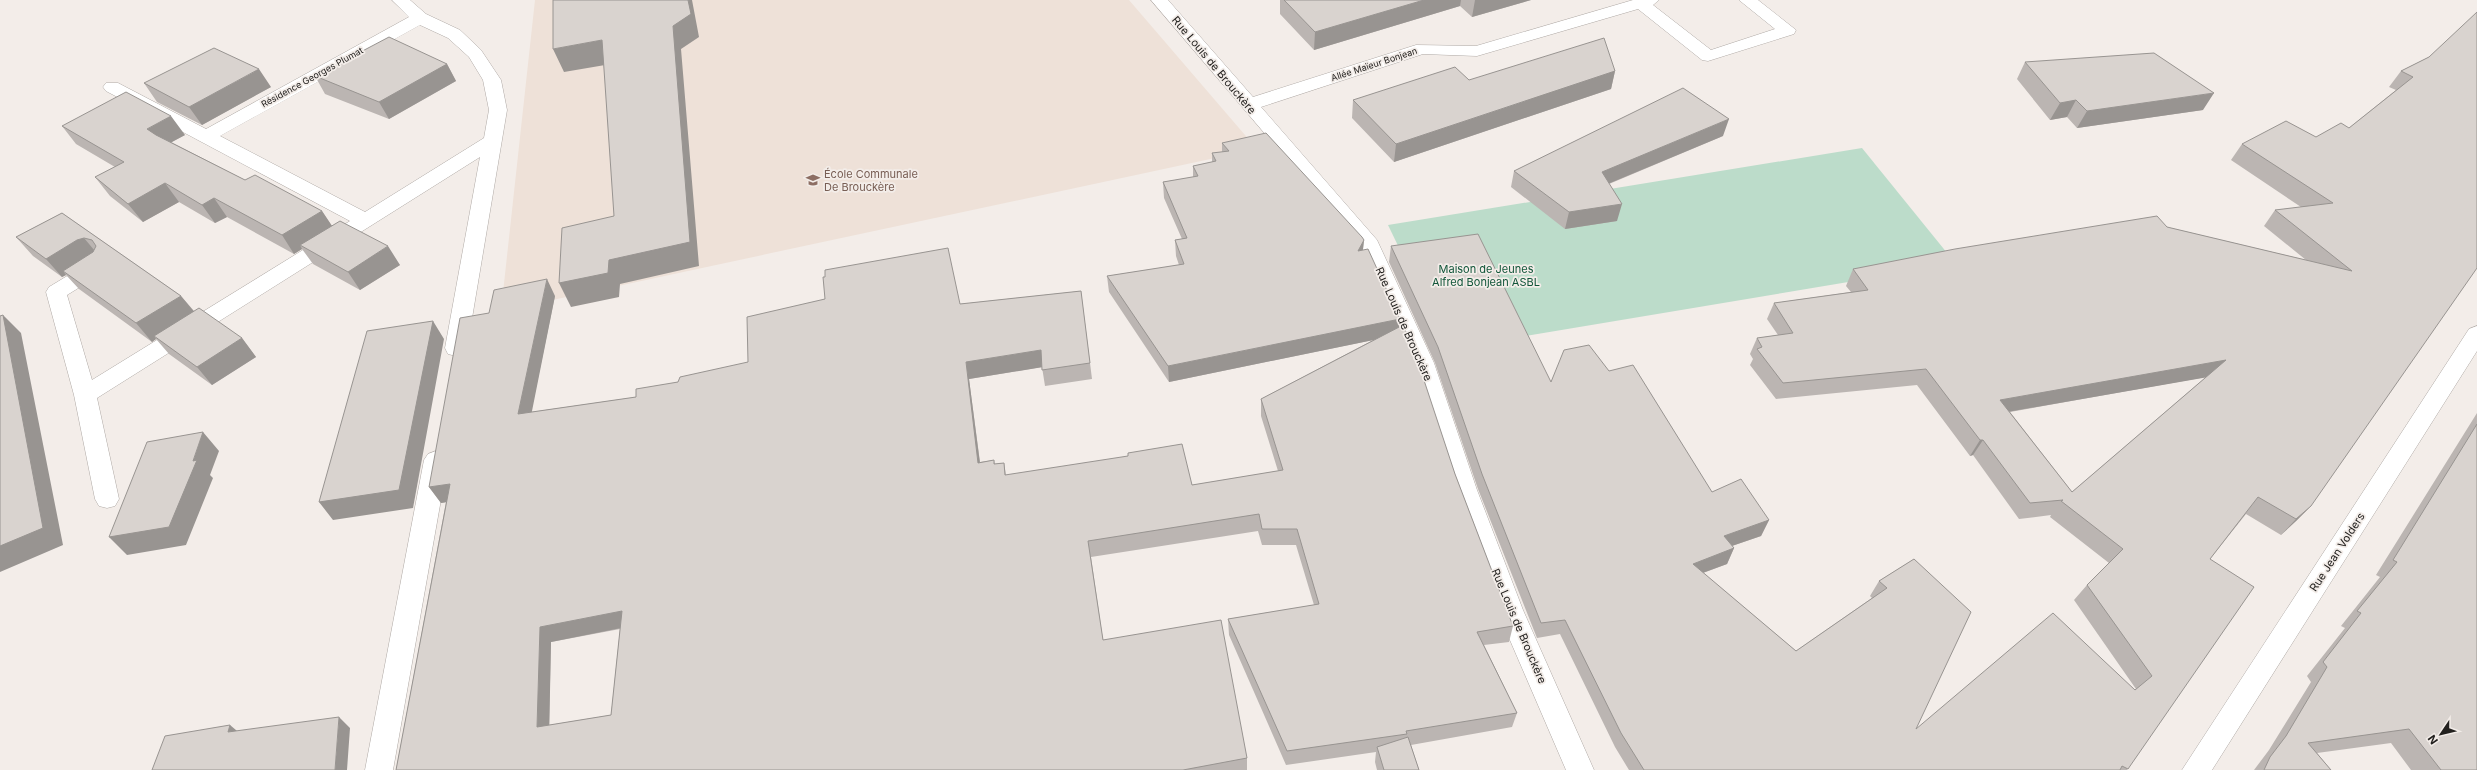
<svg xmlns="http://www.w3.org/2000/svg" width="2477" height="770" viewBox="0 0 2477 770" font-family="Inter,sans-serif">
<rect width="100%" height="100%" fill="#f3ede9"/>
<path fill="#eee1d8" d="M535,0H1129L1257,149L501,311Z"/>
<path fill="#bcdcca" d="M1862,148L1956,264L1448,349L1388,225Z"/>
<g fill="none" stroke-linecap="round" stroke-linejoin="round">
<defs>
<path id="street" d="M392,0H410L426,14L460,30L481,50L501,80L507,110L467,348L464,354L456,356L448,354L445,348L480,157L97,398L119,499L115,506L107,508L99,506L95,499L74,395L46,292L49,287L92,261L99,259L106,261L109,266L106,271L67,295L92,380L350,221L106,91L103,87L106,83H118L206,129L409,17ZM420,25L448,38L469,57L483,80L489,110L484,138L365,212L220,136Z
M1151,0H1168L1253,97L1416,45L1476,46L1633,0H1659L1653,5L1711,50L1775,29L1739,0H1758L1796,30L1794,34L1708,61L1702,60L1638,9L1477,56L1423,54L1261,107L1377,240L1434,363L1477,490L1523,610L1594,770H1566L1497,610L1453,490L1412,363L1358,243Z
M436,451L444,454L448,460L393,770H365L424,460L428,454Z"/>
<path id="secondary" d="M2477,326V351L2212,770H2182L2469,329Z"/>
</defs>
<use href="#street" stroke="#afa9a5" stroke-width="1"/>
<use href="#secondary" stroke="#afa9a5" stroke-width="1"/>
<use href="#street" fill="#fff" fill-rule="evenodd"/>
<use href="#secondary" fill="#fff" fill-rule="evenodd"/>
</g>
<path fill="#bbb5b2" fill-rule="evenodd" d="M1280,0H1531L1472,17L1460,6L1314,50L1280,14Z
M2429,57L2311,506L2296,521L2281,535L2246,514L2210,559L2127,770H1629L1615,747L1560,634L1537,638L1478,489L1435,363L1389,262L1391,246L1551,382L1609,371L1712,492L1769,520L1761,536L1732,546L1734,548L1727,564L1703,573L1796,651L1872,598L1870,596L1879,581L1914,559L1916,729L2135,690L2136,689L2074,600L2087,585L2109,563L2050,517L2051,515L2019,519L1973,455L1970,456L1917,385L1776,399L1750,365L1753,359L1750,354L1757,338L1778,335L1767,319L1774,303L1851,292L1846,286L1853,269L2167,227L2306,260L2264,226L2275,210L2301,207L2231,160L2242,144L2316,137L2349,128L2396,90L2389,87L2401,71ZM2206,377L2072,492L2010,412Z
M2025,62L2203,110L2077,128L2067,117L2050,120L2017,79Z
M447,64L456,81L389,119L325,94L315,76Z
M1615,71L1611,89L1394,162L1352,118L1353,100L1469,80Z
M144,83L271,87L202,125L157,102Z
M62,126L185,135L171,142L245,180L322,211L332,226L400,265L360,290L313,264L302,249L294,254L227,217L215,223L179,202L143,222L110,196L95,177L115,167L76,144Z
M1723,136L1609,184L1617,221L1565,229L1511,187L1514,171Z
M1222,143L1364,240L1363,250L1400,319L1399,327L1455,474L1513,626L1509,642L1484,645L1517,713L1512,727L1411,745L1419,770H1377L1375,762L1376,752L1286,765L1229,635L1228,619L1314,605L1296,545H1262L1258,531L1091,557L1103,640L1247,758V770H396L446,502L441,503L429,487L489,313L555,296L531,412L636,397L678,382L960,304L1081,291L1092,379L1045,386L1042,367L969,379L980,462L994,460L995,464L1004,463L1006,475L1192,485L1278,471L1261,416V399L1373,340L1169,382L1109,292L1107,276L1179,265L1176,256L1175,240L1182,239L1164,198L1163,182L1193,177V166L1212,162V153L1222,152ZM620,629L611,715L549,725L551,642Z
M62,213L181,296L194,311L242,338L256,357L212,385L169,354L156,339L152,342L79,289L66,275L62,277L33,256L16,237Z
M2477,413V770H2411L2391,743L2317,753L2331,770H2254L2269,750L2311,682L2307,676L2345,628L2341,626L2380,577L2376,575Z"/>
<path fill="#989491" d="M688,0H692L699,37L681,49L699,266L620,284L619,297L571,307L559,283L609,260L673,26Z
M1424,0H1461L1460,6L1314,50L1315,32Z
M1475,0H1531L1472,17Z
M602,40L611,64L564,72L553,49Z
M447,64L456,81L389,119L379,102Z
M259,69L271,87L202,125L189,107Z
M1615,71L1611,89L1394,162L1396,144Z
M2214,93L2203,110L2077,128L2087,111Z
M2076,100L2067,117L2050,120L2060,103Z
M171,116L185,135L161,148L147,129Z
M1729,119L1723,136L1598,188L1602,172Z
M165,183L179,202L143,222L128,204Z
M214,198L227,217L215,223L202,205Z
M1622,204L1617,221L1565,229L1569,212Z
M322,211L334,229L300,245L302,249L294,254L282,235Z
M84,238L100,257L63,271L66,275L62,277L46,259L77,240Z
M1364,240L1362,257L1358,251Z
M388,246L400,265L360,290L348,272Z
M547,279L555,296L528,431L518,414Z
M181,296L196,314L154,336L156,339L152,342L136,323Z
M3,315L21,333L63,545L0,572V546Z
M1400,319L1398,335L1169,382L1168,366Z
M433,321L444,339L413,508L333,520L319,502Z
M242,338L256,357L212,385L197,367Z
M1041,350L1043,367L969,379L982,479L978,463L966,362Z
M2226,360L2214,376L1990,415L2000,400Z
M203,432L219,451L210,475L213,478L186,545L127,555L109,537L193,461Z
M1980,440H1983L1973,455L1970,456Z
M450,484L461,500L441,503L429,487Z
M2311,506L2296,521L2281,535L2296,519Z
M1769,520L1761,536L1717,551L1724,536Z
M1734,548L1727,564L1686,579L1693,564Z
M622,611L631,626L551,642L549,741L537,727L540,627Z
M339,717L350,728L347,770H335Z
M230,725L243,736L228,732Z"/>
<path fill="#d9d3cf" stroke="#989491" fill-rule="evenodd" d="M553,0H688L691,14L673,26L690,242L609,260L608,273L559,283L562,228L614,216L602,40L553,49Z
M1284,0H1424L1315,32Z
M2477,12V268L2311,506L2296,519L2258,497L2210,559L2254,587L2128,769L2122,766L2120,770H1644L1621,733L1565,620L1541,623L1482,474L1438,347L1391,246L1478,234L1551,382L1564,350L1589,345L1609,371L1633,365L1712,492L1741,479L1769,520L1724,536L1734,548L1693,564L1796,651L1887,588L1879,581L1914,559L1971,612L1916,729L2053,613L2135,690L2152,676L2087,585L2123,549L2061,501L2063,500L2030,503L1983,440H1980L1926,369L1783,383L1757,349L1762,347L1757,338L1793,333L1774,303L1868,290L1853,269L1955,249L2157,216L2167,227L2352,271L2275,210L2333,203L2242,144L2286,121L2316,137L2341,123L2349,128L2413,77L2401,71L2429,57ZM2226,360L2072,492L2000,400Z
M389,37L447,64L379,102L315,76Z
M1604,38L1615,71L1396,144L1353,100L1455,67L1469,80Z
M214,48L259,69L189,107L144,83Z
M2154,53L2214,93L2087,111L2076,100L2060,103L2025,62Z
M1683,88L1729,119L1602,172L1622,204L1569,212L1514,171Z
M126,92L171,116L147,129L156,135L245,180L255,175L322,211L282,235L214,198L202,205L165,183L128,204L95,177L124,162L62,126Z
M1266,133L1362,237L1364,240L1358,251L1368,249L1400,319L1168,366L1107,276L1184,264L1175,240L1187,238L1163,182L1198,176L1193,166L1216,161L1212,153L1229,151L1222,143Z
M62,213L181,296L136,323L63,271L93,252L96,246L92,240L84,238L77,240L46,259L16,237Z
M340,221L388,246L348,272L300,245Z
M948,248L960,304L1081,291L1090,363L1042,370L1041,350L966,362L978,463L994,460V464L1004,463L1005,475L1128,456V453L1182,444L1192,485L1283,470L1261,399L1403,325L1413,347L1455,474L1513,626L1477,632L1517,713L1406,731L1407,734L1287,751L1228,619L1319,604L1297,529H1262L1259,514L1088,541L1103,640L1221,620L1247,758L1183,770H396L450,484L429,487L460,318L489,313L494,290L547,279L518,414L636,397V389L678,382L680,377L748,362L747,317L825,299L823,277H825V270ZM622,611L611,715L537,727L540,627Z
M199,308L242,338L197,367L154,336Z
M3,315L43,528L0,546V316Z
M433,321L399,490L319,502L367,331Z
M2477,424V770H2441L2409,729L2308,743L2331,770H2264L2270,757L2286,736L2327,667L2323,662L2361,613L2357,611L2397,562L2393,560Z
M203,432L193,461L197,460L169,527L109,537L147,442Z
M339,717L335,770H152L165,736L230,725L228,732Z
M1408,737L1419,770H1384L1377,747Z"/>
<defs>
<symbol id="school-bare" viewBox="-9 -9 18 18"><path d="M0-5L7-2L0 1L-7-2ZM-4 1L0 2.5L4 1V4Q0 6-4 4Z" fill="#8d6e63" stroke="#f3ede9" stroke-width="2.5" paint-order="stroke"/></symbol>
</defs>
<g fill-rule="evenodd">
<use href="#school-bare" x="803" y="170" width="20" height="20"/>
</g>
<g text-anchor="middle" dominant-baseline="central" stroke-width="3.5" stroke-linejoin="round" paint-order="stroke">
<g font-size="9" fill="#23211f" stroke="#f3ede9">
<text transform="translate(1374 64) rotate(-18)">Allée Maïeur Bonjean</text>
<text transform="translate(312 77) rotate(-29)">Résidence Georges Plumat</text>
</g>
<g font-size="11" fill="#23211f" stroke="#f3ede9">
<text transform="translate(1214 65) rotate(50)">Rue Louis de Brouckère</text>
<text transform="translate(1404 324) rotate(66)">Rue Louis de Brouckère</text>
<text transform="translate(2337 552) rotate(-57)">Rue Jean Volders</text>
<text transform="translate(1519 626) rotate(67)">Rue Louis de Brouckère</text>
</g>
<g font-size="11" fill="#785e54" stroke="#f3ede9" text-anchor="start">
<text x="824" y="174">École Communale<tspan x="824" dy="13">De Brouckère</tspan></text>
</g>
<g font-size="11" fill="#115539" stroke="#f3ede9">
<text x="1486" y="269">Maison de Jeunes<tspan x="1486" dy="13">Alfred Bonjean ASBL</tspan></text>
</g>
</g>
<g transform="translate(2441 734) rotate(235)" stroke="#f3ede9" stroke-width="3" paint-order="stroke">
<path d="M0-3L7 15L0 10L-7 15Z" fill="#23211f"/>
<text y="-6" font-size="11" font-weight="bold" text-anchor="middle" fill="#23211f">N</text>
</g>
</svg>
